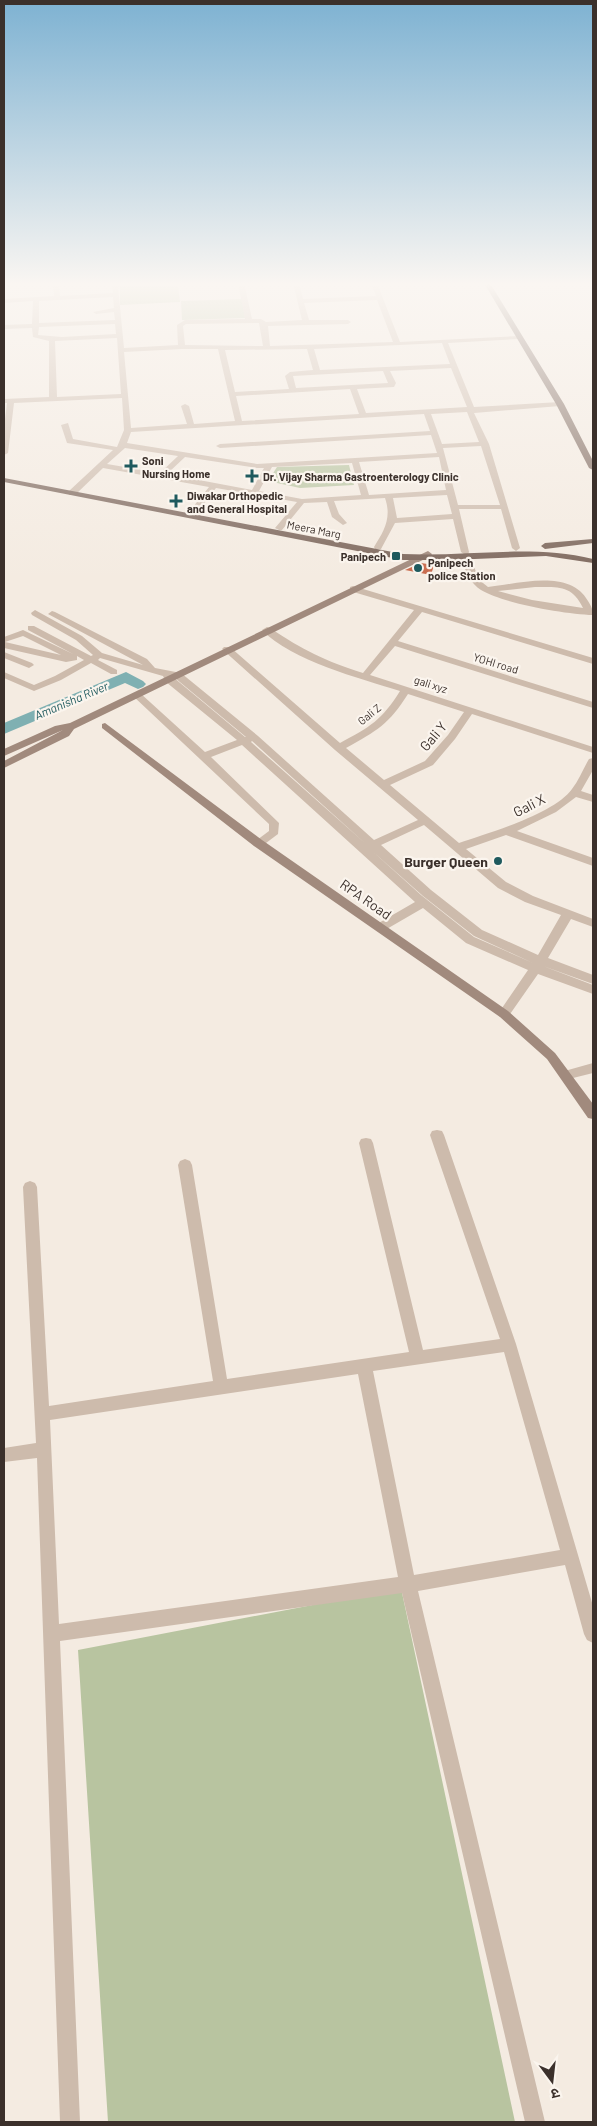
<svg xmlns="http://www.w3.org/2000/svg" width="597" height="2126" viewBox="0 0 597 2126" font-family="Barlow,'Noto Sans Devanagari',sans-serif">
<rect width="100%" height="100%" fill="#f4ebe1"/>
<path fill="#b8c4a0" d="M178,285L180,302L120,305V287Z
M243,299L245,318L182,320L181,301Z
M349,465L354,485L300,488L268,481L277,467Z
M401,1588L515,2122H108L78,1650Z"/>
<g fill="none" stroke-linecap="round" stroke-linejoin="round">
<path fill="#7fb0b2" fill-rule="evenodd" d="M126,672L143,681L146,684L143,687L138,689L125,683L4,734V723Z"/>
</g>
<path fill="#c8694b" d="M421,563L434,565L431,575L405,570Z"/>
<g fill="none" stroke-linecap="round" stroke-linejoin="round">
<path fill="#cdbbac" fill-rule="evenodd" d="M53,283H59L60,296L113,293L112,283H159L156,285L118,287L124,348L178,345L177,325L185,320L245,319L238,283H244L252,319H261L266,322L302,320L293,283H299L303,299L376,296L371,283H377L400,342L520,336L521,337L518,339L448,343L474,407L560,402L564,404L560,406L474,413L489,444L520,548L516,551L512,548L501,509H459L469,552L468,554L471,556L478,579L488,587C518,584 570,568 588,601C591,606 593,609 593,615C565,614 505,604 481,590C470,583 461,567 464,554L461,552L453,519L395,523L381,549H375L374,547C384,531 392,518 385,498L334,501L339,514L347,523L343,525L332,517L327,502L304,503L282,530H279L275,528L297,502L216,488L196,514H193L189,512L209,487L103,468L75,495H69V491L113,450L67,443L61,425L68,423L73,439L117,447L124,430L122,398L14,403L8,453L4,455V427L7,403H4V399L49,397V341L33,337L32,328L4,329V325L32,324L33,301L4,303V299L54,296ZM113,297L114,308L93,312L96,314L114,312L115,320L39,323V301ZM377,300L393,342L270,346L268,326L348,324L351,322L348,320H309L304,303ZM259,323L263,346L185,345L183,326L186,324ZM115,324L116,334L62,337L38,335L39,327ZM117,338L121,394L57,397L55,341ZM442,343L450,364L320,370L314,349ZM182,349H218L235,421L194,424L189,406L185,404L181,406L187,424L131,428L124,352ZM307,349L313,370L290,372L285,376L289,389L235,392L225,350ZM451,368L467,407L366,413L357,389L394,387L396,383L390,371ZM383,371L388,383L296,388L293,376ZM350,389L359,414L242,421L236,396ZM467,412L479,442L442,444L431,414ZM424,414L430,431L220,444L216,446L220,448L431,435L437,453L257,464L127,443L131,432ZM481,446L500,505H458L443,448ZM125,448L178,456L160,473L107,464ZM185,457L257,468H264L252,490L167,474ZM439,457L446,490L369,495L359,462ZM352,463L361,495L302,499L259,491L272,467ZM447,495L452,514L397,518L393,498ZM535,587C559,587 572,585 583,608L532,600L498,591Z
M353,586L593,658V664L422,612L398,641L593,702V708L395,646L370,675L593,747V753L472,714L455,739L433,765L390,785L459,843C489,833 554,814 572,789C579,780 583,769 589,759L593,758V770L581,791L593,795V802L576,797L556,812L517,831L593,858V866L506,835L466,849L506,882L533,896L593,919V927L571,919L548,958L593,975V984L543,966L593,985V994L538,974L508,1017H500L498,1014L500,1011L528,970L466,943L423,908L385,930H377L375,927L377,924L415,902L242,745L211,757L279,823L278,834L262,846H254L253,843L269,831V824L132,695L137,692L140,693L205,752L237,740L166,682L163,676L100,658L98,660L117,670V674H111L91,663L61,680L34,691L4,678V672L34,685L55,676L84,660L77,656V660L66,662L4,648V637L23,630L73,654L28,630V626H34L91,656L93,655L76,640L32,615L31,613L35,610L82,636L102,653L143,665L48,614L52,611L55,612L147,659L155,668L181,673L258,736L374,840L418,820L335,750L222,649L224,647H230L340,743C370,727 382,720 400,691C359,678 292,661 262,630L267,627L270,628C303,650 325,661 363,673L414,610L350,591V587ZM23,636L61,655L5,642ZM173,677L175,678L246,737H245ZM408,694L464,712L448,735L425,761L384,780L346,748C377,731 389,724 408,694ZM252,741L366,844L251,742ZM424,825L498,888L525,902L561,915L538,955L482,930L431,890L381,845ZM371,850L423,896L474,936L533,963L474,937L421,895Z
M4,652L32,663L34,665L29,668L4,658Z
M593,1063V1073L565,1080L561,1078L559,1075L561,1072Z
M437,1130L442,1131L444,1135L516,1344L593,1606V1643L587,1640L584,1634L565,1565L418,1591L545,2122H525L402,1593L60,1641L80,2122H60L37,1458L4,1462V1448L36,1443L23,1187L25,1183L30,1181L35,1183L37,1187L49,1406L213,1381L178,1165L180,1161L185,1159L190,1161L192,1165L227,1379L409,1352L359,1143L361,1139L366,1138L371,1139L373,1143L423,1350L500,1339L430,1135L432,1131ZM504,1352L560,1550L414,1575L373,1371ZM358,1374L398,1577L59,1624L50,1420Z"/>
<path fill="#a18a7d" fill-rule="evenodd" d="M428,551L432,554L431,556L74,729L69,736L4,768V761L63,730L4,756V749L55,726L70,723Z
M105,723L262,840L508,1011L555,1053L593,1104V1119L588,1118L547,1059L500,1017L254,846L102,728V724Z"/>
<path fill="#7d675c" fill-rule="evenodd" d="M484,283H490L564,404L593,461V470L589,468L556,404Z
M4,478L403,554C467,557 530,544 593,559V563L546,556L451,560H403L4,482Z
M593,539V543L545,549L541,546L545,543Z"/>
</g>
<linearGradient id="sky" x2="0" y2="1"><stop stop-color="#7eb2d2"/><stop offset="0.49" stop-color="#faf6f2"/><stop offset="1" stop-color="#faf6f2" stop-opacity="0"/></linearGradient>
<rect width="597" height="580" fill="url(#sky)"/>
<g fill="#1f5a5e" stroke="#fbf5ee" stroke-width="2">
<path d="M128.5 458.5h5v5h5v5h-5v5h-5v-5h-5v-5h5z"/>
<path d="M249.5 468.5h5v5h5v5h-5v5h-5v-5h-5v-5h5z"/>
<path d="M173.5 493.5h5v5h5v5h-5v5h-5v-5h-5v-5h5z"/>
<rect x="391" y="551" width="10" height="10" rx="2.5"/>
<circle cx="418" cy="568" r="5"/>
<circle cx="498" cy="861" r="5"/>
</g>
<g text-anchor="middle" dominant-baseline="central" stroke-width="4.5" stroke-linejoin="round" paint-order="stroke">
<g font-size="11" font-weight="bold" fill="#3b302b" stroke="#fbf5ee" text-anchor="start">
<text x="142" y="460">Soni<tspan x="142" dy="13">Nursing Home</tspan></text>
<text x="263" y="476">Dr. Vijay Sharma Gastroenterology Clinic</text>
<text x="187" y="495">Diwakar Orthopedic<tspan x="187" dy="13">and General Hospital</tspan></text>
<text x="386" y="556" text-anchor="end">Panipech</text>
<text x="428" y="562">Panipech<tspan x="428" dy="13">police Station</tspan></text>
</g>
<g font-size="11" fill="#3b302b" stroke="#fbf5ee">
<text transform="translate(314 529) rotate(11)">Meera Marg</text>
<text transform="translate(496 663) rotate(17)">YOHI road</text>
<text transform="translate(431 684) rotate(18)">gali xyz</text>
<text transform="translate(369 714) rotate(-39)">Gali Z</text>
</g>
<g font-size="12" font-style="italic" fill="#1f5a5e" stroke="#fbf5ee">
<text transform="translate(71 700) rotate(-23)">Amanisha River</text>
</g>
<g font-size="14" fill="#3b302b" stroke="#fbf5ee">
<text transform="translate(433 736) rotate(-50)">Gali Y</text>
<text transform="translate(529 805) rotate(-27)">Gali X</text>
<text transform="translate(366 899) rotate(35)">RPA Road</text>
</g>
<g font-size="14" font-weight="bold" fill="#3b302b" stroke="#fbf5ee" text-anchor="end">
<text x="488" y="861">Burger Queen</text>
</g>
</g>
<rect width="597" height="2126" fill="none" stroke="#3b302b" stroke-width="10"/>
<g transform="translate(552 2081) rotate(165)" stroke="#fbf5ee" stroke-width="4" paint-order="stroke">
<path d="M0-4L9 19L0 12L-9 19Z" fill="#3b302b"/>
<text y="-8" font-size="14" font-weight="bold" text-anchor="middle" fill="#3b302b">उ</text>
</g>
</svg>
